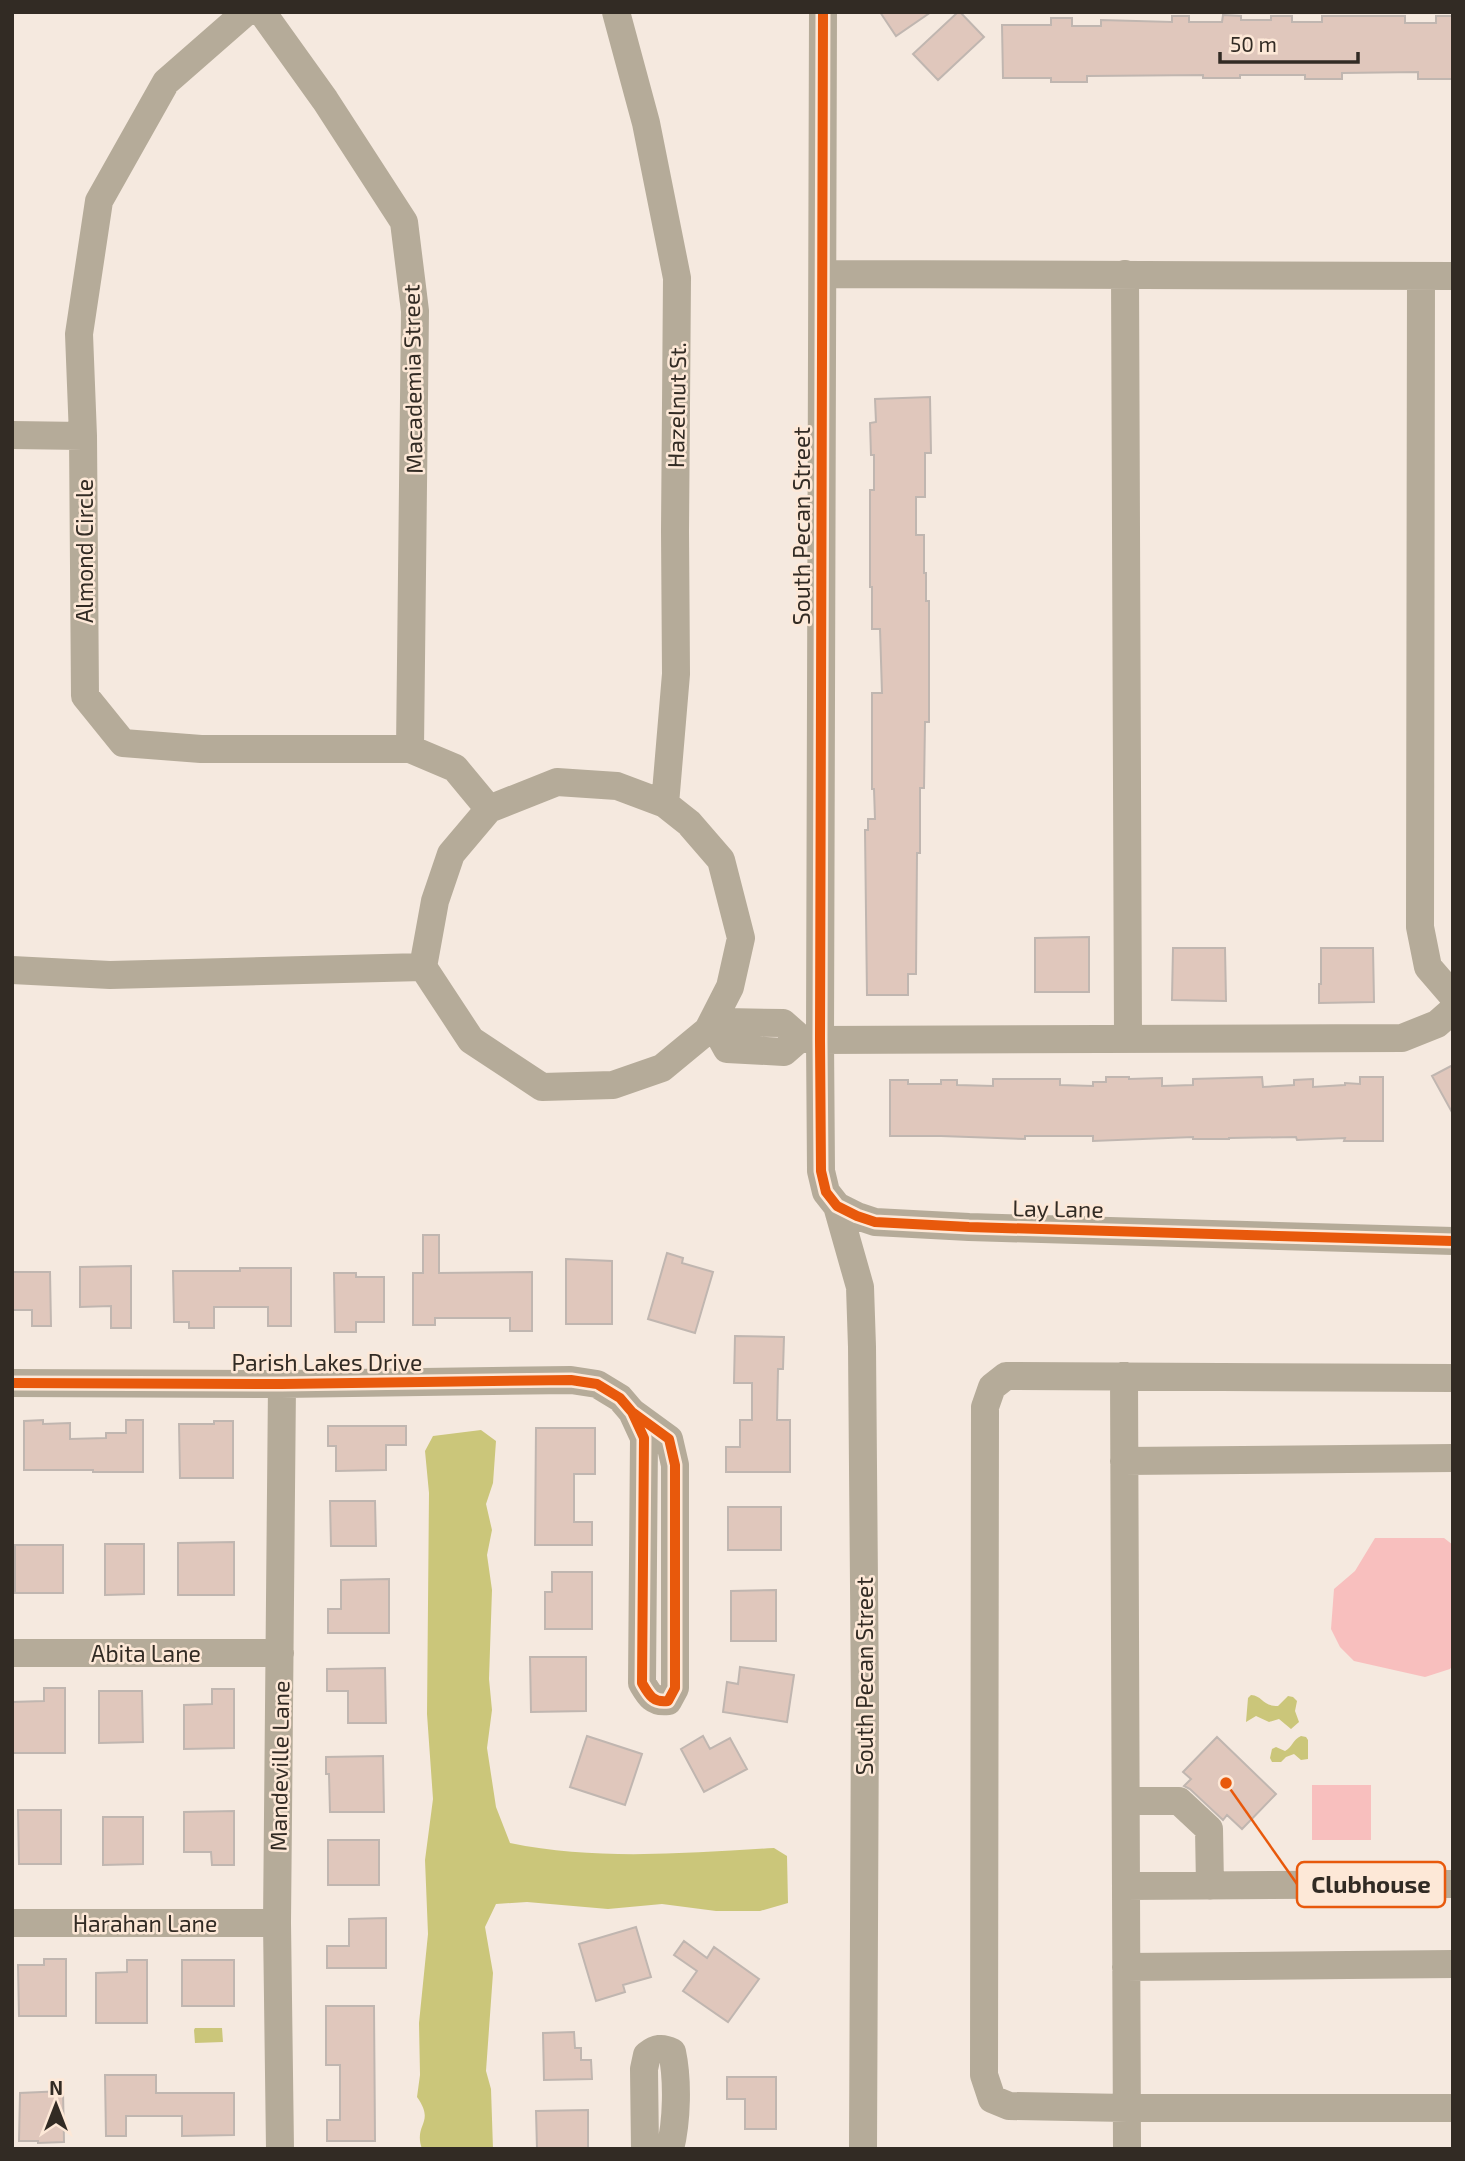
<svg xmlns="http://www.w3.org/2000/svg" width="1465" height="2161" viewBox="0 0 1465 2161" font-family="'Exo 2',sans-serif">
<rect width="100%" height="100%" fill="#f5e9df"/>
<path fill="#f8bfbe" d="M1375,1538H1444L1453,1545V1665L1450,1669L1425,1677L1354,1661L1340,1647L1331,1629L1334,1589L1355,1571Z
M1312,1785H1371V1840H1312Z"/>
<path fill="#cbc67a" d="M481,1430L496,1441L493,1483L486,1504L492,1530L487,1555L492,1590L489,1679L492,1710L487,1748L496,1807L510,1843C597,1861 686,1853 774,1848L787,1856L788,1903L760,1911H716L662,1904L608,1909L527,1902L496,1904L485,1927L493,1973L486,2071L491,2089L493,2149H422C413,2123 436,2124 417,2097L420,2075L419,2023L428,1934L425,1860L433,1799L427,1714L429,1493L425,1451L433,1436Z
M1251,1695C1263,1696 1262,1706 1278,1706L1288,1696L1293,1697L1297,1701L1295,1711L1299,1722L1291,1729L1279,1719L1269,1722L1256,1716L1246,1722L1248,1698Z
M1301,1736L1306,1737L1308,1740V1759L1301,1760L1294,1754L1286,1757L1281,1762H1272L1270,1758L1272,1749L1276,1747L1285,1751C1292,1748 1293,1739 1301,1736Z
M195,2028H222L223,2042L195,2043L194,2030Z"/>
<path fill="#e0c7bc" stroke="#c0b6b0" stroke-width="2" d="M880,12H931L896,36Z
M958,12H960L984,37L938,80L913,54Z
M1223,15L1241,16V20H1271V16H1292V22H1322V16H1405V23H1436V16H1453V79H1418V72L1342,73V79H1305V75H1240V78H1203V75L1087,76V82H1051V78H1003L1002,25H1051V18H1072V26H1101V20L1172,22V16H1189V22H1222Z
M930,397L931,453H925V497H916V535H924V573H926V601H929V722H925L924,788H920V853H917L916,974H908V995H867L865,830H868V819H875L874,789H872V693H882L880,629H872V587H870V490H874V455H871L870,423L876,422L875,399Z
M1089,937V992H1035V938Z
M1173,948H1225L1226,1001L1172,1000Z
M1321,948H1373L1374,1002L1319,1003V984H1321Z
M1453,1065V1114L1432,1076Z
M1106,1077H1129V1079L1162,1078V1086L1193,1085V1079L1262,1077L1263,1087L1294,1085V1080L1313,1079V1087L1345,1085V1083L1360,1084V1077H1383V1141H1344L1345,1138L1297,1140L1296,1137L1229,1138V1139H1193V1137L1093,1141V1136H1025V1139L941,1136H890V1080H908V1084H941V1080H957V1085L993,1086V1079H1060V1085L1093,1086V1082H1106Z
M423,1235H439V1273L532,1272V1331H510V1318H435V1325H413V1273H423Z
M667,1253L683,1258L682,1263L713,1272L695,1333L648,1319Z
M566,1259L612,1261V1324H566Z
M131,1266V1328H111V1306L80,1307V1267Z
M240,1268H291V1326H268V1307H214V1328H189V1322H174L173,1271H240Z
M12,1272H50L51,1326H32V1310H12Z
M334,1273H356V1277H384V1322H356V1332H335Z
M735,1336L784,1337L783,1369H778L777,1420H790V1472H726V1447H740V1420H752V1383H734Z
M43,1420V1424L70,1423V1439L106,1438V1433H126V1420H143V1472H93V1470H24V1421Z
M214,1421H233V1478H180L179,1424H214Z
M328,1426H406V1445H386V1470L336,1471V1446H328Z
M536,1428H595V1474H574V1522H592V1545H535Z
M330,1501H375L376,1546H331Z
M728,1507H781V1550H728Z
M234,1542V1595H178V1543Z
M105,1544H144V1594L105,1595Z
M15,1545H63V1593H15Z
M552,1572H592V1629H545V1592H552Z
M389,1579V1633H328V1609H341V1580Z
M776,1590V1641H731V1591Z
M530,1657H586V1711L531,1712Z
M740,1667L794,1675L787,1722L723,1712L727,1682L738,1684Z
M385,1668L386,1723H348V1691H327V1669Z
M44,1688H65V1753H12V1702L44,1701Z
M212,1689H234V1748L184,1749V1705L212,1704Z
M99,1691H142L143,1742L99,1743Z
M587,1736L642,1754L625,1805L570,1787Z
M703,1736L710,1749L730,1738L747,1769L704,1792L681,1749Z
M1217,1737L1276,1794L1242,1829L1227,1815L1223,1820L1190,1789L1184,1786L1191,1779L1183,1772Z
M383,1756L384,1812H330L329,1774H326V1757Z
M18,1810H61V1864H19Z
M234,1811V1865H212L211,1852H184V1812Z
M103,1817H143V1864L103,1865Z
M328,1840H379V1885H328Z
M386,1918V1968H327V1946H349V1919Z
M636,1927L651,1977L623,1985L625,1992L596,2001L579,1944Z
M684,1941L707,1958L714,1947L759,1979L728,2022L683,1991L697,1971L674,1955Z
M44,1959H66V2016H19L18,1965H44Z
M127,1960H147V2023H96V1973L127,1972Z
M182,1960H234V2006H182Z
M326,2006H374L375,2141H327V2120H340V2065H326Z
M574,2032L575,2048H581V2060H591L592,2079L544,2080L543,2033Z
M105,2075H156V2093H234V2135L182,2136V2116H126V2136H106Z
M727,2077H776V2129H745V2099H727Z
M63,2091L64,2142L38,2143V2141H19L20,2093Z
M588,2110V2149H537L536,2111Z"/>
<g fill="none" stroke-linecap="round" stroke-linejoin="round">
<path stroke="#b5ab99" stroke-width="28" d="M246,12L166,82L99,201L79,334L83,436L85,696L123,743L201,749H410L455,768L489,809
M262,12L325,100L404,222L415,311L410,749
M616,12L646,123L677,278L675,531L676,674L665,804
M823,12L820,1040L821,1171L826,1192L837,1206L857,1216L875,1222L969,1227L1453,1241
M823,274L1453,276
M1125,274L1128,1039
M1421,276L1420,927L1428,967L1453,996
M12,435L83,436
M557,782L617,786L665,804L689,823L721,860L741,938L730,987L708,1030L662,1068L613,1085L542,1087L471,1040L423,967L435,901L451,854L489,809Z
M12,970L110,975L423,967
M717,1031L725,1022L783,1023L800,1038L820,1040L1402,1038L1437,1024L1453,1010
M717,1031L727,1049L784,1052L800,1038
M837,1206L860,1287L862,1347L865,1705L863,2149
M1124,1376L1127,2149
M1453,1378L1006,1376L992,1387L985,1407L984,2075L992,2099L1009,2106L1127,2108H1453
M12,1383L282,1384L571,1380L597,1384L620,1398L632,1412L669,1439L675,1465V1688L668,1701C653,1703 649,1695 642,1683L644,1438L632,1412
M1124,1461L1453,1458
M12,1653H280
M1126,1801H1179L1209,1829L1210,1886
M1126,1886L1453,1884
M12,1923H277
M1126,1967L1453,1964
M280,2149L277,1923L282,1384
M645,2149L644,2069L647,2055C656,2048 662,2047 672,2052C678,2080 677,2121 670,2149"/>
<defs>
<path id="cycleway" d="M823,12L820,1040L821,1171L826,1192L837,1206L857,1216L875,1222L969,1227L1453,1241
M12,1383L282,1384L571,1380L597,1384L620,1398L632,1412L669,1439L675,1465V1688L668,1701C653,1703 649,1695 642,1683L644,1438L632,1412"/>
</defs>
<use href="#cycleway" stroke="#fde8d7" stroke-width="15"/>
<use href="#cycleway" stroke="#e8590c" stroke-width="10"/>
</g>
<g text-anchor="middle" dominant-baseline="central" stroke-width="5" stroke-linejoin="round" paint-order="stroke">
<g font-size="23" fill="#322b24" stroke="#fde8d7">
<text transform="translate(412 379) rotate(-91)">Macademia Street</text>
<text transform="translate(676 405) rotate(-89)">Hazelnut St.</text>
<text transform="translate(801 526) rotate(-90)">South Pecan Street</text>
<text transform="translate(84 551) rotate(-90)">Almond Circle</text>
<text transform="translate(1058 1208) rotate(1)">Lay Lane</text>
<text x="327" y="1362">Parish Lakes Drive</text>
<text x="146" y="1653">Abita Lane</text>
<text transform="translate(864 1676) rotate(-90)">South Pecan Street</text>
<text transform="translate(279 1766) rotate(-89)">Mandeville Lane</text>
<text x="145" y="1923">Harahan Lane</text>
</g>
</g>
<path fill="none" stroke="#e8590c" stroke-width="2.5" d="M1226 1783L1297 1884"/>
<circle fill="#e8590c" stroke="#fde8d7" stroke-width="2.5" cx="1226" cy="1783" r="7"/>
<rect fill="#fde8d7" stroke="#e8590c" stroke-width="2.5" x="1297" y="1862" width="148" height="45" rx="7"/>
<g font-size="24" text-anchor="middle" font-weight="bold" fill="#322b24">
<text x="1371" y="1893">Clubhouse</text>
</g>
<rect width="1465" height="2161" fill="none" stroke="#322b24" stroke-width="28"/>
<g transform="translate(56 2105)" stroke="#fde8d7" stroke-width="5" paint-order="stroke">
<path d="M0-5L12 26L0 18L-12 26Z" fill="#322b24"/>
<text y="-10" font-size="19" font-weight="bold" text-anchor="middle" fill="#322b24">N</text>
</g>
<path d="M1220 52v10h138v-10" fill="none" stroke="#322b24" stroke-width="3.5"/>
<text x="1230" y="52" font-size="21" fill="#322b24" stroke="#fde8d7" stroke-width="5" paint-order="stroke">50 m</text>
</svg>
